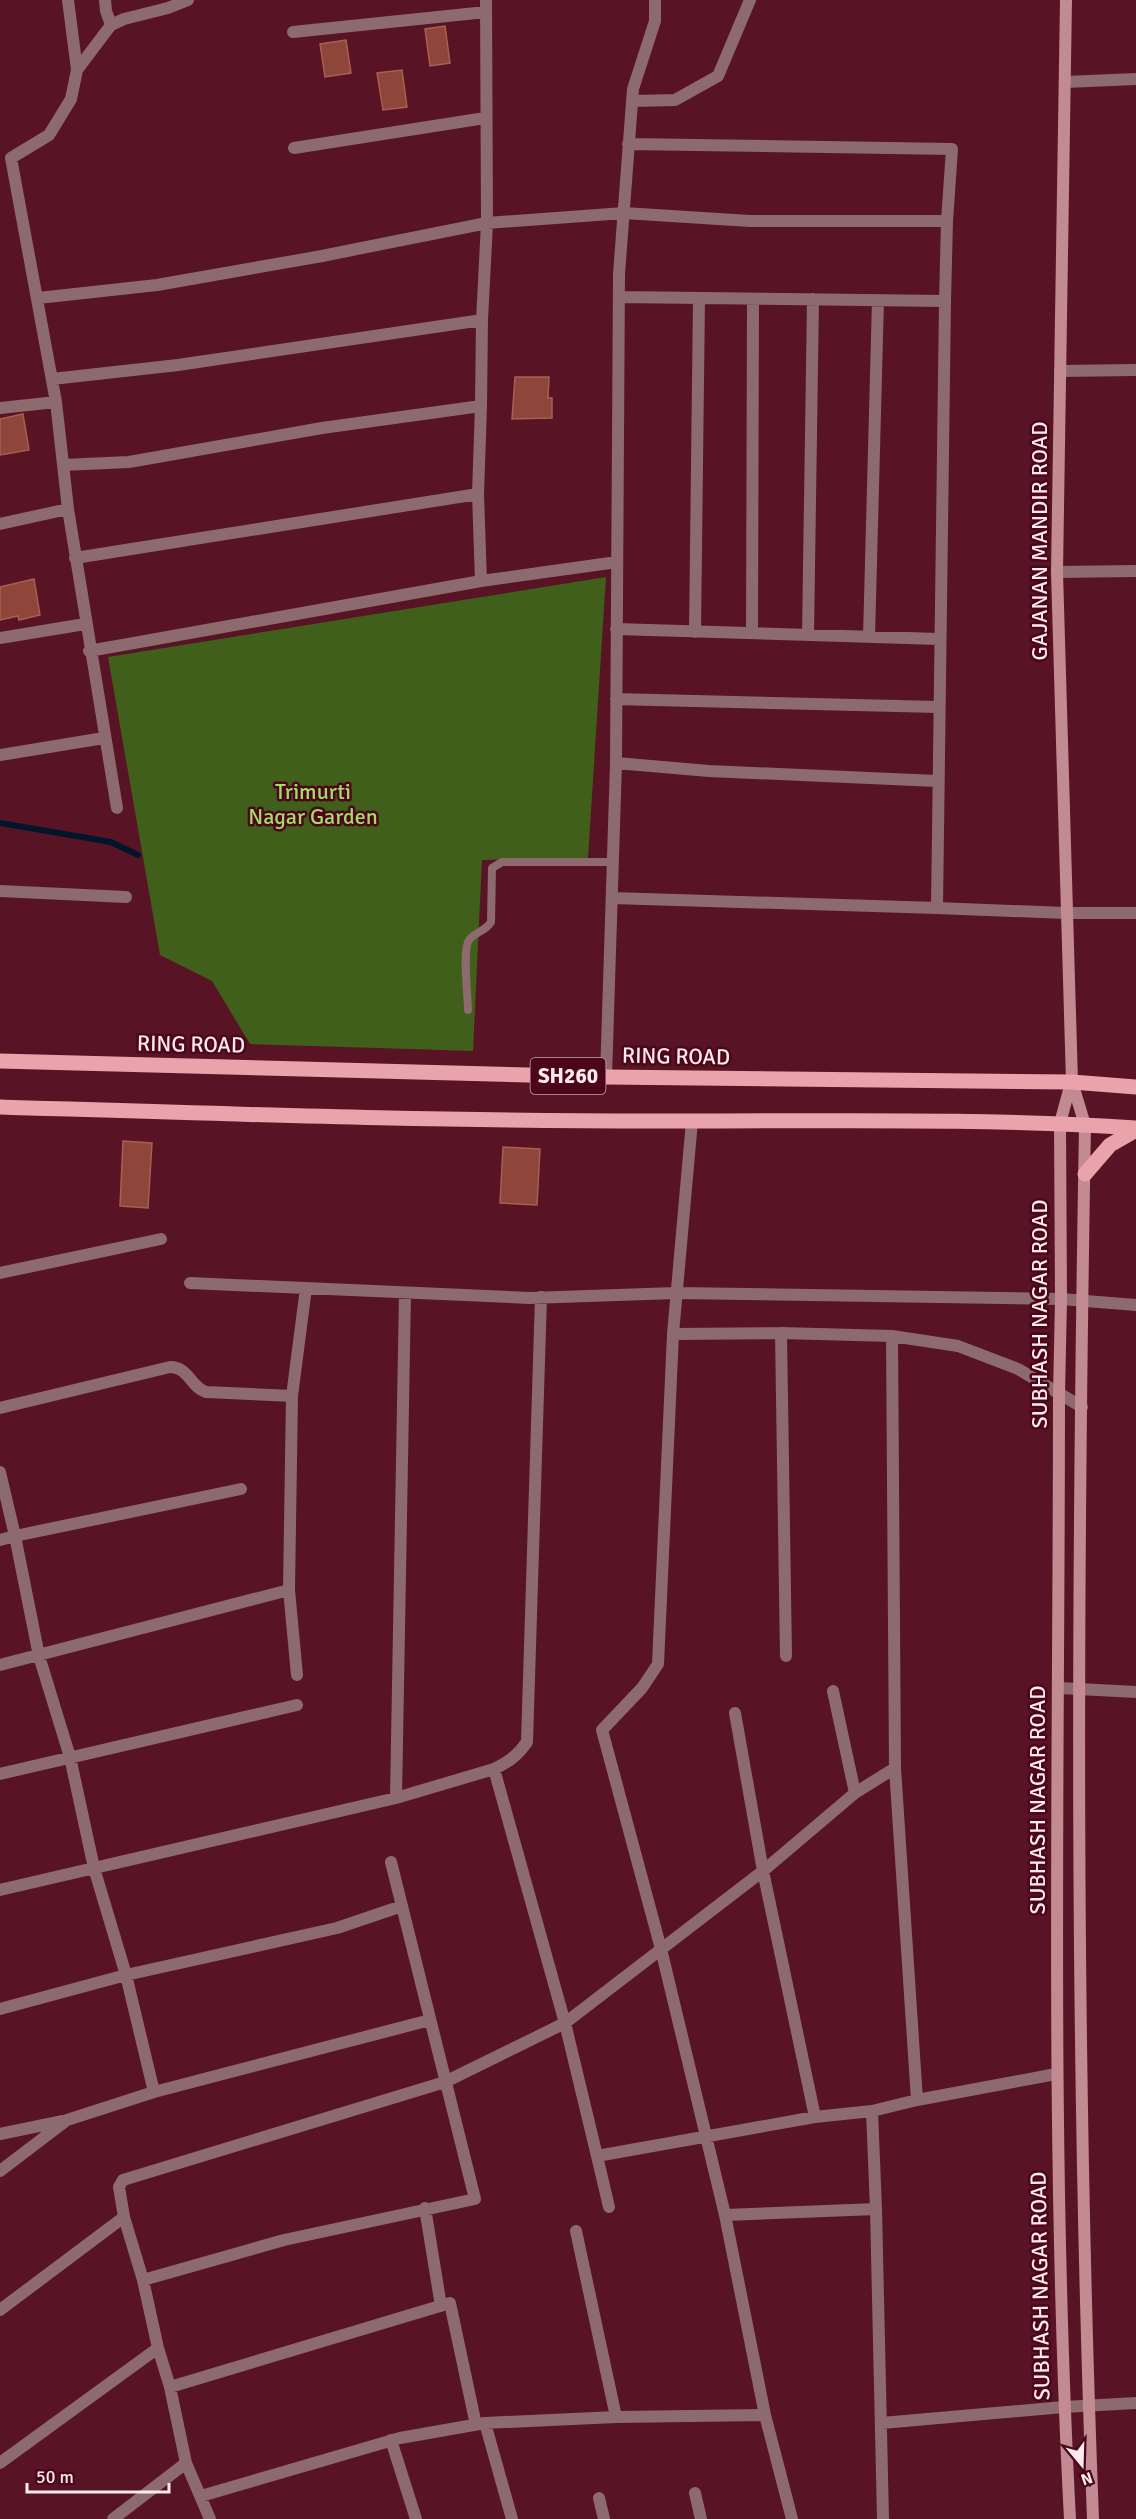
<svg xmlns="http://www.w3.org/2000/svg" width="1136" height="2519" viewBox="0 0 1136 2519" font-family="Signika,sans-serif">
<rect width="100%" height="100%" fill="#581324"/>
<path fill="#3f5f1b" d="M606,577L588,858L482,860L473,1051L250,1044L212,981L160,955L108,657Z"/>
<g fill="none" stroke-linecap="round" stroke-linejoin="round">
<path stroke="#01152b" stroke-width="6" d="M0,823L111,842L138,855"/>
</g>
<path fill="#8d4639" stroke="#aa5f52" stroke-width="1.5" d="M445,26L450,63L430,66L425,29Z
M346,40L351,73L325,77L320,44Z
M402,70L407,107L383,110L377,73Z
M515,377H549L548,398H552V418L512,419Z
M23,414L29,450L0,455V419Z
M34,579L40,615L19,620L18,616L0,620V587Z
M123,1141L152,1143L148,1208L120,1206Z
M503,1147L540,1149L537,1205L500,1203Z"/>
<g fill="none" stroke-linecap="round" stroke-linejoin="round">
<path stroke="#8d6a6e" stroke-width="8" d="M468,1010C468,996 462,950 469,940C475,932 486,931 491,922L492,868L502,862H613"/>
<path stroke="#8d6a6e" stroke-width="12" d="M68,0L77,70
M105,0L106,11L111,25
M293,32L486,12
M1065,82L1136,79
M632,101L675,100L718,76L750,0
M628,144L952,149L947,221
M294,148L485,118
M38,298L157,285L322,256L487,223L624,213L750,221H947L945,301L619,297
M945,301L937,908L1065,913H1136
M1060,371L1136,370
M52,379L178,365L482,320
M481,406L482,320L487,223L486,0
M0,408L56,402
M63,465L129,462L322,428L481,406L478,494L75,558
M478,494L481,581
M0,524L68,509
M1057,572L1136,571
M616,629L939,639
M695,632L699,298
M752,633L753,299
M808,635L813,299
M869,637L878,300
M0,638L85,624
M89,651L481,581L617,562
M616,699L938,707
M0,755L104,738
M616,763L709,771L937,781
M117,808L68,509L56,402L11,158L49,135L71,99L77,70L111,25L124,19L168,8L188,0
M0,891L126,897
M612,898L937,908
M606,1077L616,763L619,274L633,89L655,21V0
M0,1273L161,1239
M190,1283L530,1298L676,1293L1061,1299L1136,1305
M781,1333L786,1656
M673,1334L692,1121
M292,1396L306,1288
M0,1408L170,1367C189,1367 190,1387 206,1392L292,1396L289,1590L0,1665
M0,1472L15,1536L0,1540
M289,1590L297,1675
M1059,1688L1136,1692
M833,1691L855,1793
M735,1713L763,1871L815,2117L872,2111
M494,1769L565,2023L597,2156L815,2117
M0,1774L297,1705
M396,1798L405,1293
M0,1890L396,1798L494,1769C509,1762 518,1755 527,1742L541,1297
M0,2009L126,1975L337,1928L402,1906
M154,2092L430,2020
M917,2100L1056,2074
M0,2134L63,2121
M597,2156L609,2207
M0,2171L67,2120L154,2092L126,1975L94,1868L70,1757L39,1656L15,1536L241,1489
M425,2208L441,2306
M725,2215L876,2209
M124,2217L143,2280L158,2348L170,2387L186,2463L210,2519
M576,2231L616,2417
M143,2280L284,2240L475,2199L391,1862
M0,2310L124,2217L119,2187L123,2180L445,2082L565,2023L763,1871L855,1793L895,1768L892,1336L958,1346L1018,1369L1082,1407
M170,2387L450,2303L476,2425
M485,2423L512,2519
M882,2423L1064,2407L1136,2403
M391,2440L416,2519
M0,2463L158,2348
M695,2493L701,2519
M201,2496L400,2438L485,2423L616,2417L765,2415
M599,2498L604,2519
M113,2519L186,2463
M792,2519L765,2415L725,2215L661,1949L602,1730L642,1688L658,1664L673,1334L781,1333L892,1336
M883,2519L876,2209L872,2111L917,2100L895,1768"/>
<path stroke="#c28a91" stroke-width="12" d="M1066,0L1057,572L1072,1082L1085,1125C1077,1589 1075,2054 1093,2519
M1070,2519C1050,2145 1059,1770 1059,1395L1061,1299L1060,1123L1071,1083"/>
<path stroke="#eaa3ab" stroke-width="15" d="M0,1061L606,1077L1072,1082L1136,1087
M0,1107C230,1114 460,1122 691,1121C839,1121 988,1118 1136,1128
M1085,1174L1110,1145L1136,1130"/>
</g>
<g text-anchor="middle" dominant-baseline="central" stroke-width="5" stroke-linejoin="round" paint-order="stroke">
<rect fill="#4c061a" stroke="#c8a6ae" stroke-width="1.5" x="530.5" y="1058" width="75" height="36" rx="4.5"/>
<g font-size="21" font-weight="bold" fill="#fdebed">
<text x="568" y="1076">SH260</text>
</g>
<g font-size="22" fill="#fdebed" stroke="#4c061a">
<text transform="translate(1039 541) rotate(-90)">GAJANAN MANDIR ROAD</text>
<text transform="translate(191 1044) rotate(1)">RING ROAD</text>
<text transform="translate(676 1056) rotate(1)">RING ROAD</text>
<text transform="translate(1039 1314) rotate(-90)">SUBHASH NAGAR ROAD</text>
<text transform="translate(1037 1800) rotate(-90)">SUBHASH NAGAR ROAD</text>
<text transform="translate(1040 2286) rotate(-91)">SUBHASH NAGAR ROAD</text>
</g>
<g font-size="22" fill="#a2dd67" stroke="#4c061a">
<text x="313" y="791">Trimurti<tspan x="313" dy="25">Nagar Garden</tspan></text>
</g>
</g>
<g transform="translate(1082 2465) rotate(161)" stroke="#4c061a" stroke-width="4.5" paint-order="stroke">
<path d="M0-4.5L10 22L0 15L-10 22Z" fill="#fdebed"/>
<text y="-9" font-size="16" font-weight="bold" text-anchor="middle" fill="#fdebed">N</text>
</g>
<path d="M27 2483v9h142v-9" fill="none" stroke="#fdebed" stroke-width="3"/>
<text x="36" y="2483" font-size="18" fill="#fdebed" stroke="#4c061a" stroke-width="4.5" paint-order="stroke">50 m</text>
</svg>
